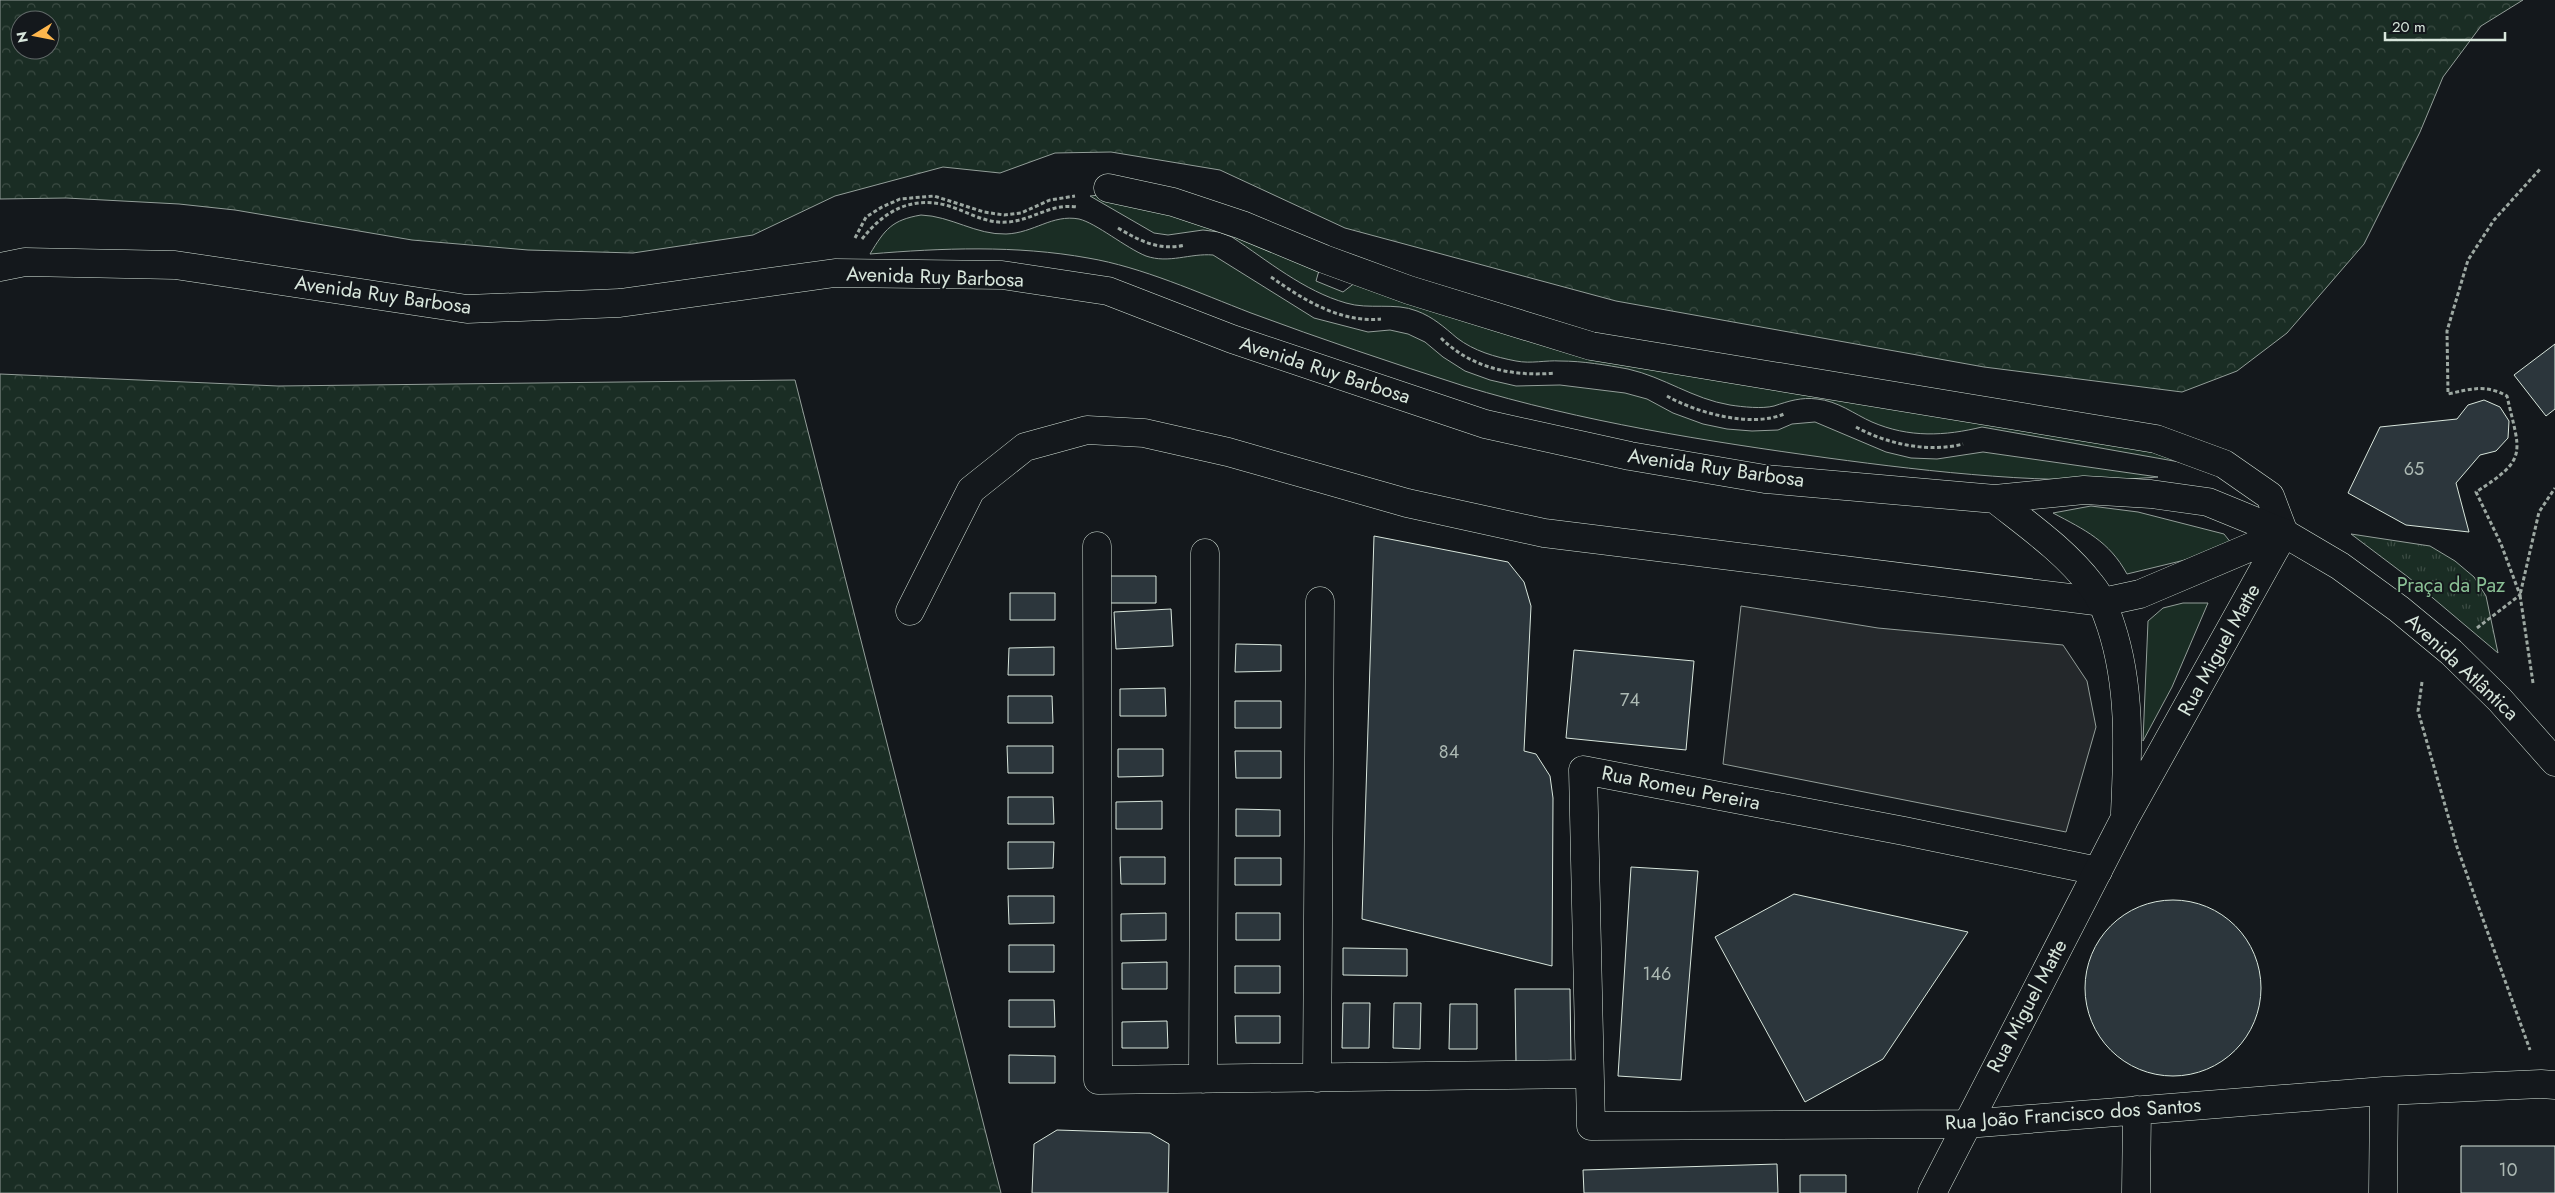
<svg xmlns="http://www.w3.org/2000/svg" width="2555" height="1193" viewBox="0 0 2555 1193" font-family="Jost,sans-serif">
<defs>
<pattern id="forest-crowns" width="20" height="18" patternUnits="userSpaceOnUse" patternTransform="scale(1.25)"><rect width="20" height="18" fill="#1a2d24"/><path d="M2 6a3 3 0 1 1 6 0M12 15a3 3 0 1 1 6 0" fill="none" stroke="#3b4b43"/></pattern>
<pattern id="park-tufts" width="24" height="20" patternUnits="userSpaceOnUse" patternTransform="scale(1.25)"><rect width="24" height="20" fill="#1a2d24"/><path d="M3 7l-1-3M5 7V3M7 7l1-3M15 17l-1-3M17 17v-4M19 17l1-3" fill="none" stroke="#3b4b43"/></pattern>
</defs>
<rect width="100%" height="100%" fill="#14181c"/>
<path fill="#1a2d24" stroke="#939e99" d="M1100,195L1171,211L1320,267L1316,281L1343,292L1356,282L1497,329L2154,448L2202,466L1982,427C1945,436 1909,438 1872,422C1854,414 1838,401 1817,399C1801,397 1789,401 1774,406C1762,409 1743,407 1730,405C1693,399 1664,377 1628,369C1606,365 1583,361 1560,361C1546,360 1531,364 1516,361C1495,357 1474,351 1457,338C1444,327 1433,317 1417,311C1395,302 1369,310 1346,303C1304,291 1268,261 1232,237L1219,232L1203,230L1168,235L1154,233L1090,196Z
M921,215C951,216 976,235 1006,234C1034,233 1052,214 1079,219C1096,223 1126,248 1146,256C1169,264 1190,253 1213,255L1314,318L1368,332L1390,330L1408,334L1425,342L1443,357L1465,371L1490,380L1516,386L1560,385L1625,393L1647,399L1673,413L1703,424L1727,429L1752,431L1778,430L1792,424L1815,422L1886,452L1911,458L1937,459L1983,452L2158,477C2053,486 1932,472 1828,458C1705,441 1583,422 1464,386C1392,363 1321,339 1251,313C1199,293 1142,267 1088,258C1016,245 942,248 870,254C885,229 892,220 921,215Z
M2091,506L2138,512L2224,534L2232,544L2222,551L2127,574C2109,541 2085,530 2053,513Z
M2183,603H2208L2172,687L2143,741L2148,621L2163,608Z"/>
<path fill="url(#forest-crowns)" stroke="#939e99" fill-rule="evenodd" d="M0,0H2523L2481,26L2443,77L2420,132L2364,244L2326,288L2287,333L2237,371L2182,392L1984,367L1616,301L1345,228L1220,170L1111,152L1055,153L1000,173L943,167L835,196L753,235L633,253L528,250L412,240L235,210L179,204L66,198L0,199ZM20,20H50V50H20Z
M0,374L278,386L795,380L1001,1193H0Z"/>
<path fill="url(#park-tufts)" stroke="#939e99" d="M2351,534L2430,546L2455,561L2474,577L2486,596L2498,653L2408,577Z"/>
<path fill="#24282b" stroke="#939e99" d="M1741,606L1878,628L2063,645L2087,681L2096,727L2066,832L1723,764Z"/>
<path fill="#2c363c" stroke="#d8e6dc" d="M2555,344V409L2546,416L2514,375Z
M2484,400L2500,407L2509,421L2508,438L2496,451L2480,455L2456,483L2469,532L2406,525L2348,493L2380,427L2457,419L2468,405Z
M1374,536L1508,562L1524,582L1531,606L1524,751L1536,754L1550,776L1553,798L1552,966L1362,919Z
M1110,576H1156V603H1110Z
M1010,593H1055V620H1010Z
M1171,609L1173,646L1116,649L1114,612Z
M1236,644L1281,645V671L1235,672Z
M1054,647V675H1008L1009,648Z
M1574,650L1694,661L1686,750L1566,738Z
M1165,688L1166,716H1120V689Z
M1008,696H1052L1053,723H1008Z
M1235,701H1281V728H1235Z
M1007,746H1053V773H1008Z
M1118,749H1163V776L1118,777Z
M1235,751H1281V778H1236Z
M1008,797H1053L1054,824H1008Z
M1162,801V829H1116V802Z
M1236,809L1280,810V836H1236Z
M1008,842H1054L1053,868L1008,869Z
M1120,857H1165V884H1121Z
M1235,858H1281V885H1235Z
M1631,867L1698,871L1681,1080L1618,1076Z
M1794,894L1968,932L1883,1059L1805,1102L1715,937Z
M1008,896H1054V923L1009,924Z
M2085 988a88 88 0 1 1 176 0a88 88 0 1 1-176 0Z
M1166,913V940L1121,941V914Z
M1236,913H1280V940H1236Z
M1009,945H1054V972H1009Z
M1343,948L1407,949V976L1343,975Z
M1167,962V989H1122V963Z
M1235,966H1280V993H1235Z
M1515,989H1570L1571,1064H1516Z
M1009,1000H1054L1055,1027H1009Z
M1343,1003H1370L1369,1048H1342Z
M1394,1003H1421L1420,1049L1393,1048Z
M1450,1004H1477V1049H1449Z
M1235,1016H1280V1043H1236Z
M1167,1021L1168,1048H1122V1022Z
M1009,1055L1055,1056V1083H1009Z
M1057,1130L1150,1133L1169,1144L1168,1193H1032L1034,1144Z
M2461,1146H2555V1193H2461Z
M1777,1164L1778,1193H1584L1583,1170Z
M1800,1175H1846V1193H1800Z"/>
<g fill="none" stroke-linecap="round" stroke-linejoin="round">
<defs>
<path id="minor" d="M1108,188L1173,202L1242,225L1324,259L1409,290L1591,346L2156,439L2224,464L2270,496L2284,533
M1097,546L1098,1080L1589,1074
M910,611L971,490L1025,447L1087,430L1144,433L1228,452L1407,503L1544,533L2103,602
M2098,871L1904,831L1583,770L1591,1126L1966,1124L2384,1091L2541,1084L2555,1085
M1317,1078L1320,601
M1203,1079L1205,553
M2136,1193L2137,1110
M2383,1193L2384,1091"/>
<path id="major" d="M0,267L25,262L175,265L467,309L620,303L835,273L1002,275L1108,291L1232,339L1485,424L1630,456L1765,479L1995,499L2084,490L2151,494L2208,502L2284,533L2340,566L2399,609L2451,652L2500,700L2555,762
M1995,499C2029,526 2065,551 2091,585C2101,597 2106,611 2111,626C2131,687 2128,749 2125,813
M2103,602L2140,594L2284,533
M1932,1193L2124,820L2284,533"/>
</defs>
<use href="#minor" stroke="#d8e6dc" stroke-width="29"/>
<use href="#major" stroke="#d8e6dc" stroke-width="29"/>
<path stroke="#9da8a2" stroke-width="3" stroke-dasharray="4 2.5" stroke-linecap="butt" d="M1118,228C1140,241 1159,251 1185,245
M855,238L866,217L882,207L900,199L934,196L984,212L1004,215L1021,213L1050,200L1075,196
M862,239C884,211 912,195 949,206C968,212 986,224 1008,222C1033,220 1051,203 1077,207
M1271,277C1304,300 1340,323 1381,319
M1441,338C1471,368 1513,377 1555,373
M1667,396C1697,413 1751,428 1784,414
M1856,427C1887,444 1928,453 1963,444
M2477,628L2520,595L2501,544L2476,492C2529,458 2520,454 2507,396C2485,384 2471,389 2448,394L2447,331L2468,260L2494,220L2541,168
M2422,682L2418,711L2457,847L2530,1050
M2533,683L2520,595L2539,512L2555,488"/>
<use href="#minor" stroke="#14181c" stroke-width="28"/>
<use href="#major" stroke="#14181c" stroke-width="28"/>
</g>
<g text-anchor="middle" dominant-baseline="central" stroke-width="4" stroke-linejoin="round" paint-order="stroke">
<g font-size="18" fill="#adbab4">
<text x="2414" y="469">65</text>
<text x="1630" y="700">74</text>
<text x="1449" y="752">84</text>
<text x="1657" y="974">146</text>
<text x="2508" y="1170">10</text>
</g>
<g font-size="20" fill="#d8e6dc" stroke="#14181c">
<text transform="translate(935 277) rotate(2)">Avenida Ruy Barbosa</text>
<text transform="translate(383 295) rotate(8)">Avenida Ruy Barbosa</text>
<text transform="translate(1325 370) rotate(18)">Avenida Ruy Barbosa</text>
<text transform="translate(1716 468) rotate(8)">Avenida Ruy Barbosa</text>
<text transform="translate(2219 650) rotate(-61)">Rua Miguel Matte</text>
<text transform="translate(2462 667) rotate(43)">Avenida Atlântica</text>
<text transform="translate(1681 788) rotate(11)">Rua Romeu Pereira</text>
<text transform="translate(2027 1006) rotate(-62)">Rua Miguel Matte</text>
<text transform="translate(2073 1114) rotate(-4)">Rua João Francisco dos Santos</text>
</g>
<g font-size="20" fill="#8ac095" stroke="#14181c">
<text x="2451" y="585">Praça da Paz</text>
</g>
</g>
<g transform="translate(35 35) rotate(260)"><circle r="24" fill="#14181c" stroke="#626a69"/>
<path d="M0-4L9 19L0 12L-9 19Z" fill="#ffb74d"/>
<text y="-8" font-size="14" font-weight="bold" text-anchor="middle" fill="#d8e6dc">N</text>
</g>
<path d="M2385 32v8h120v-8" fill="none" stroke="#d8e6dc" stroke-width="2.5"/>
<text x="2392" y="32" font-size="15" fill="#d8e6dc" stroke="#14181c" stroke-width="4" paint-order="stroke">20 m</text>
</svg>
